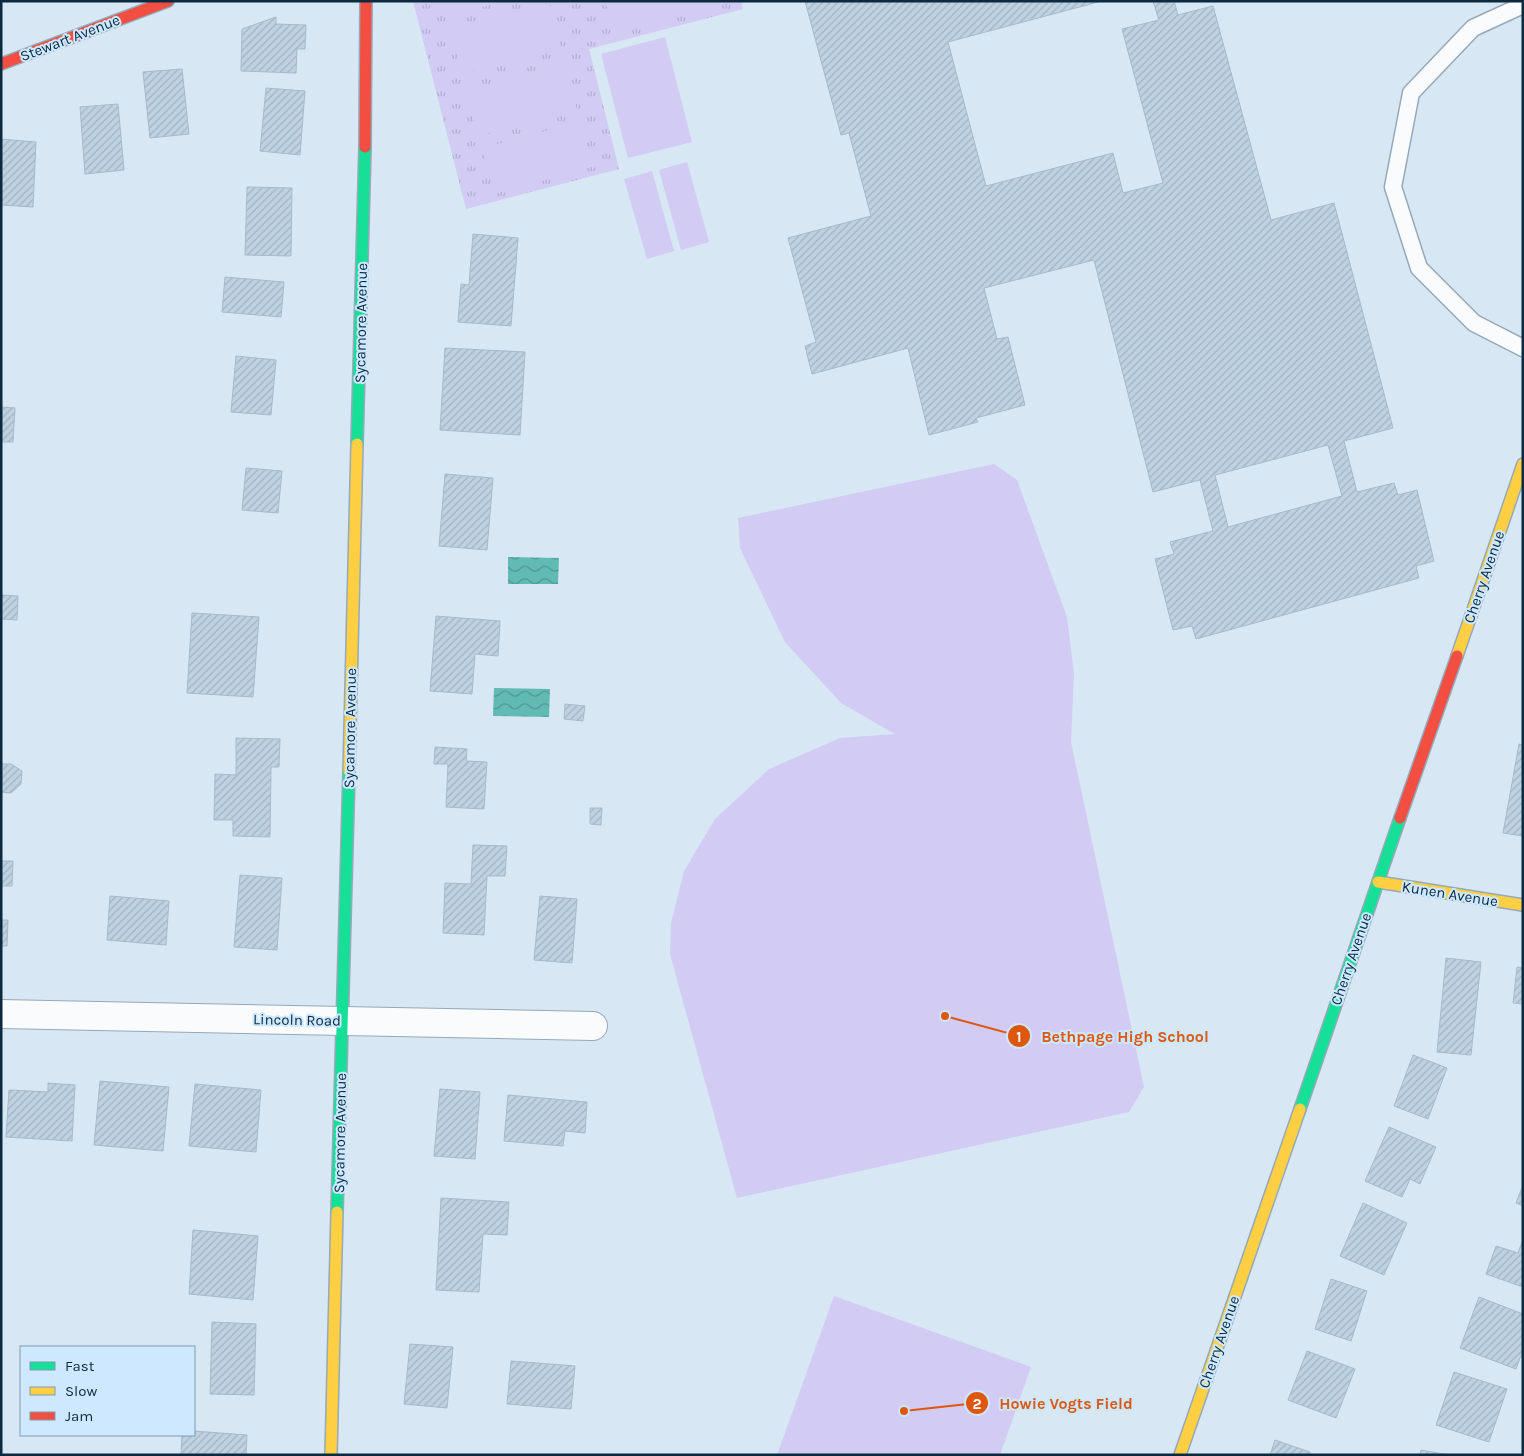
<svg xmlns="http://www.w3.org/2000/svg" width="1524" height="1456" viewBox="0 0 1524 1456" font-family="Karla,sans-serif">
<defs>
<pattern id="park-tufts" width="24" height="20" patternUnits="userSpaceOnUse" patternTransform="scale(1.25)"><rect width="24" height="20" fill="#d2cbf3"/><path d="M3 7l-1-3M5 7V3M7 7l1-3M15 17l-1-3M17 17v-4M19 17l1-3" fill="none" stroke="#b3aed1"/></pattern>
<pattern id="water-waves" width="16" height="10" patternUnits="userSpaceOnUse" patternTransform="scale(1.25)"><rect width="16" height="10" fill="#61bab4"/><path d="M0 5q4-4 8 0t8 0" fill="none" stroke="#4e9794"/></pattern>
<pattern id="building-hatch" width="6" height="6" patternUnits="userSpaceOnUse" patternTransform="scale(1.25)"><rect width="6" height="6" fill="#bed2e2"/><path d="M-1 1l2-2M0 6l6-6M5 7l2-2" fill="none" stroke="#a2b4c3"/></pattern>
</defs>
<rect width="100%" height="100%" fill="#d8e7f4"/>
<path fill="url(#park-tufts)" d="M413,1H741L743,9L589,49L619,169L466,209Z"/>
<path fill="#d2cbf3" d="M443,1H504L447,17Z
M605,1H711L713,8L614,34Z
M549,3L561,48L462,74L450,29Z
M665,37L692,142L628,158L601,54Z
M565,65L577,110L478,136L466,91Z
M580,122L592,167L494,194L482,148Z
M687,162L709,242L681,250L659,170Z
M652,171L674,251L647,259L624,179Z
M994,464L1017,480L1067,617L1074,674L1071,742L1144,1087L1129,1112L737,1198L670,954L671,923L684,871L715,819L769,769L840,738L895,734L841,703L785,642L740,548L738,518Z
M834,1296L1031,1367L1000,1455H777Z"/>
<path fill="url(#water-waves)" d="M508,557L559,558L558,584H508Z
M494,688L550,689L549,717L493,716Z"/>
<path fill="url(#building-hatch)" stroke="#a6bacb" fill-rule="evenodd" d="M805,1H1102L948,42L986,186L1113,153L1123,193L1163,183L1122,29L1159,20L1153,1H1174L1178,15L1213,6L1271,220L1334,203L1393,428L1344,441L1357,492L1394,483L1398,495L1417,490L1434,561L1416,566L1419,578L1196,639L1192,626L1173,630L1155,559L1174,554L1170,542L1213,531L1200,480L1153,492L1094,260L984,288L997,339L1008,337L1025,405L976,418L978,422L929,435L908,348L812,374L805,346L816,342L788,238L871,216L849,133L841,135ZM1328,445L1342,496L1228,527L1215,475Z
M276,17V24L306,25L305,49H297L296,73L241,71L242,29Z
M182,69L189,134L150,138L143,72Z
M266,88L305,91L300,155L260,151Z
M118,104L124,170L85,174L80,107Z
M1,139L36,142L33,207L1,205Z
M247,187L292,188L291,256L245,255Z
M473,234L518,238L511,326L458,322L461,284L469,285Z
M225,277L284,282L281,317L222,312Z
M445,348L525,352L520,435L440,430Z
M236,356L276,360L271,415L231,412Z
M1,407L15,408L13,442H1Z
M246,468L282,471L278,513L242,510Z
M445,474L493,478L487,550L439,546Z
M1,595L18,596L17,620L1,619Z
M192,613L259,617L253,697L187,693Z
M436,616L500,621L498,656L475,654L472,694L430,691Z
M565,704L585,706L583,721L564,719Z
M236,738L280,739L279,767H271L270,837L233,836V820H214L215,774L236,775Z
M1519,744L1523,745V836L1503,833Z
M435,747L467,749L466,761L487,762L484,809L446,807L448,764H434Z
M1,764H11L22,771L21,784L11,793L1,792Z
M590,808H602L601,825L590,824Z
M473,845L507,846L505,876H487L484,935L443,933L445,883L471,884Z
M1,861H13L12,886H1Z
M240,875L282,878L277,950L234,947Z
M110,896L169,901L166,945L107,940Z
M540,896L577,899L572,963L534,960Z
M1,920H8L7,946H1Z
M1446,958L1481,962L1471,1055L1437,1052Z
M1517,967L1523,968V1004L1513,1003Z
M1413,1055L1447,1068L1428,1119L1394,1106Z
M100,1081L169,1087L163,1151L94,1145Z
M48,1083L75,1085L72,1141L6,1137L9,1090L48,1092Z
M195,1084L261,1090L256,1152L189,1146Z
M440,1089L480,1092L475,1159L434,1156Z
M508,1095L587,1102L585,1133L565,1131L563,1146L504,1141Z
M1389,1127L1436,1147L1420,1184L1410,1179L1402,1197L1365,1181Z
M1523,1185V1206L1516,1203Z
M441,1198L509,1202L507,1235L483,1234L479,1292L436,1290Z
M1363,1203L1407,1223L1384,1275L1340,1256Z
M193,1230L258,1236L253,1300L189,1294Z
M1523,1239V1287L1486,1274L1496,1246L1518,1253Z
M1331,1279L1367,1291L1351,1341L1315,1329Z
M1479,1297L1523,1314V1350L1516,1369L1460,1348Z
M212,1322L256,1324L254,1395L210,1394Z
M410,1344L453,1347L447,1408L404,1404Z
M1307,1351L1355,1369L1336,1418L1288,1400Z
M511,1361L575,1366L571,1409L507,1404Z
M1454,1372L1507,1389L1489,1442L1436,1425Z
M194,1431L247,1435L246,1455H181L182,1435H194Z
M1275,1440L1310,1452V1455H1270Z
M1421,1450L1449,1455H1420Z"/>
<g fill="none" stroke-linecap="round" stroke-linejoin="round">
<defs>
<path id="lane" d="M1523,5L1473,28L1411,93L1393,187L1419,268L1474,323L1523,348"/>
<path id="street" d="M1,1014L593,1026"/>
<path id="fast" d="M357,444L365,147
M1300,1109L1400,818
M337,1212L349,771"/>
<path id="slow" d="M1457,656L1523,464
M349,771L357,444
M1378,882L1523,905
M331,1455L337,1212
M1180,1455L1300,1109"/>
<path id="jam" d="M1,64L168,1
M365,147L366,1
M1400,818L1457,656"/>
</defs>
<use href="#lane" stroke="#94a9b9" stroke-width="19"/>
<use href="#street" stroke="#94a9b9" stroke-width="30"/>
<use href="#fast" stroke="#94a9b9" stroke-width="14"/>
<use href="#slow" stroke="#94a9b9" stroke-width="14"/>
<use href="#jam" stroke="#94a9b9" stroke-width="14"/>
<use href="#lane" stroke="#f9fbfd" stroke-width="16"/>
<use href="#street" stroke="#f9fbfd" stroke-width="28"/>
<use href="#fast" stroke="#16e098" stroke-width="11"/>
<use href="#slow" stroke="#ffcf43" stroke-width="11"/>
<use href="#jam" stroke="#f24e42" stroke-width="11"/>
</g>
<g text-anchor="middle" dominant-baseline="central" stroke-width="4" stroke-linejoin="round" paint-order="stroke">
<g font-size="15" fill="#0b293f" stroke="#cde8ff">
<text transform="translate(70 38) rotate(-21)">Stewart Avenue</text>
<text transform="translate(361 323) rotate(-89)">Sycamore Avenue</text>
<text transform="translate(1484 577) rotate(-71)">Cherry Avenue</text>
<text transform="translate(350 728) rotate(-89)">Sycamore Avenue</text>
<text transform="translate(1450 894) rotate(9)">Kunen Avenue</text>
<text transform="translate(1351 959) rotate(-71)">Cherry Avenue</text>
<text transform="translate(297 1020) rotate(1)">Lincoln Road</text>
<text transform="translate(340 1133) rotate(-89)">Sycamore Avenue</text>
<text transform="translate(1219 1342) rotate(-71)">Cherry Avenue</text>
</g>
</g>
<path fill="none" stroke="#dd570f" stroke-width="2" d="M945 1016L1019 1036M904 1411L977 1403"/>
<g fill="#dd570f" stroke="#cde8ff" stroke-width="2">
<circle cx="945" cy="1016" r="5"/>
<circle cx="904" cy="1411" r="5"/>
<circle cx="1019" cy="1036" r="12"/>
<circle cx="977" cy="1403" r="12"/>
</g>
<g font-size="15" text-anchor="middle" font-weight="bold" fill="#fff">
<text x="1019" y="1042">1</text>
<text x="977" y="1409">2</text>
</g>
<g font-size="16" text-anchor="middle" font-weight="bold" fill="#dd570f" stroke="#cde8ff" stroke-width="4" stroke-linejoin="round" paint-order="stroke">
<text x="1125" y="1042">Bethpage High School</text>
<text x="1066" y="1409">Howie Vogts Field</text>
</g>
<rect width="1524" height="1456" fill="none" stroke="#0b293f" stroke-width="5"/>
<rect x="20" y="1346" width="175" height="90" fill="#cde8ff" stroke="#7f9cb2"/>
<rect x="30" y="1362" width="25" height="8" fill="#16e098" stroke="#7f9cb2"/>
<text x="65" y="1371" font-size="15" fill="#0b293f">Fast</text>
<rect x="30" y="1387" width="25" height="8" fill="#ffcf43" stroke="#7f9cb2"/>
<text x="65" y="1396" font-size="15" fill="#0b293f">Slow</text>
<rect x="30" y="1412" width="25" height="8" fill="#f24e42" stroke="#7f9cb2"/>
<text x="65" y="1421" font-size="15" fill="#0b293f">Jam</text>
</svg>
